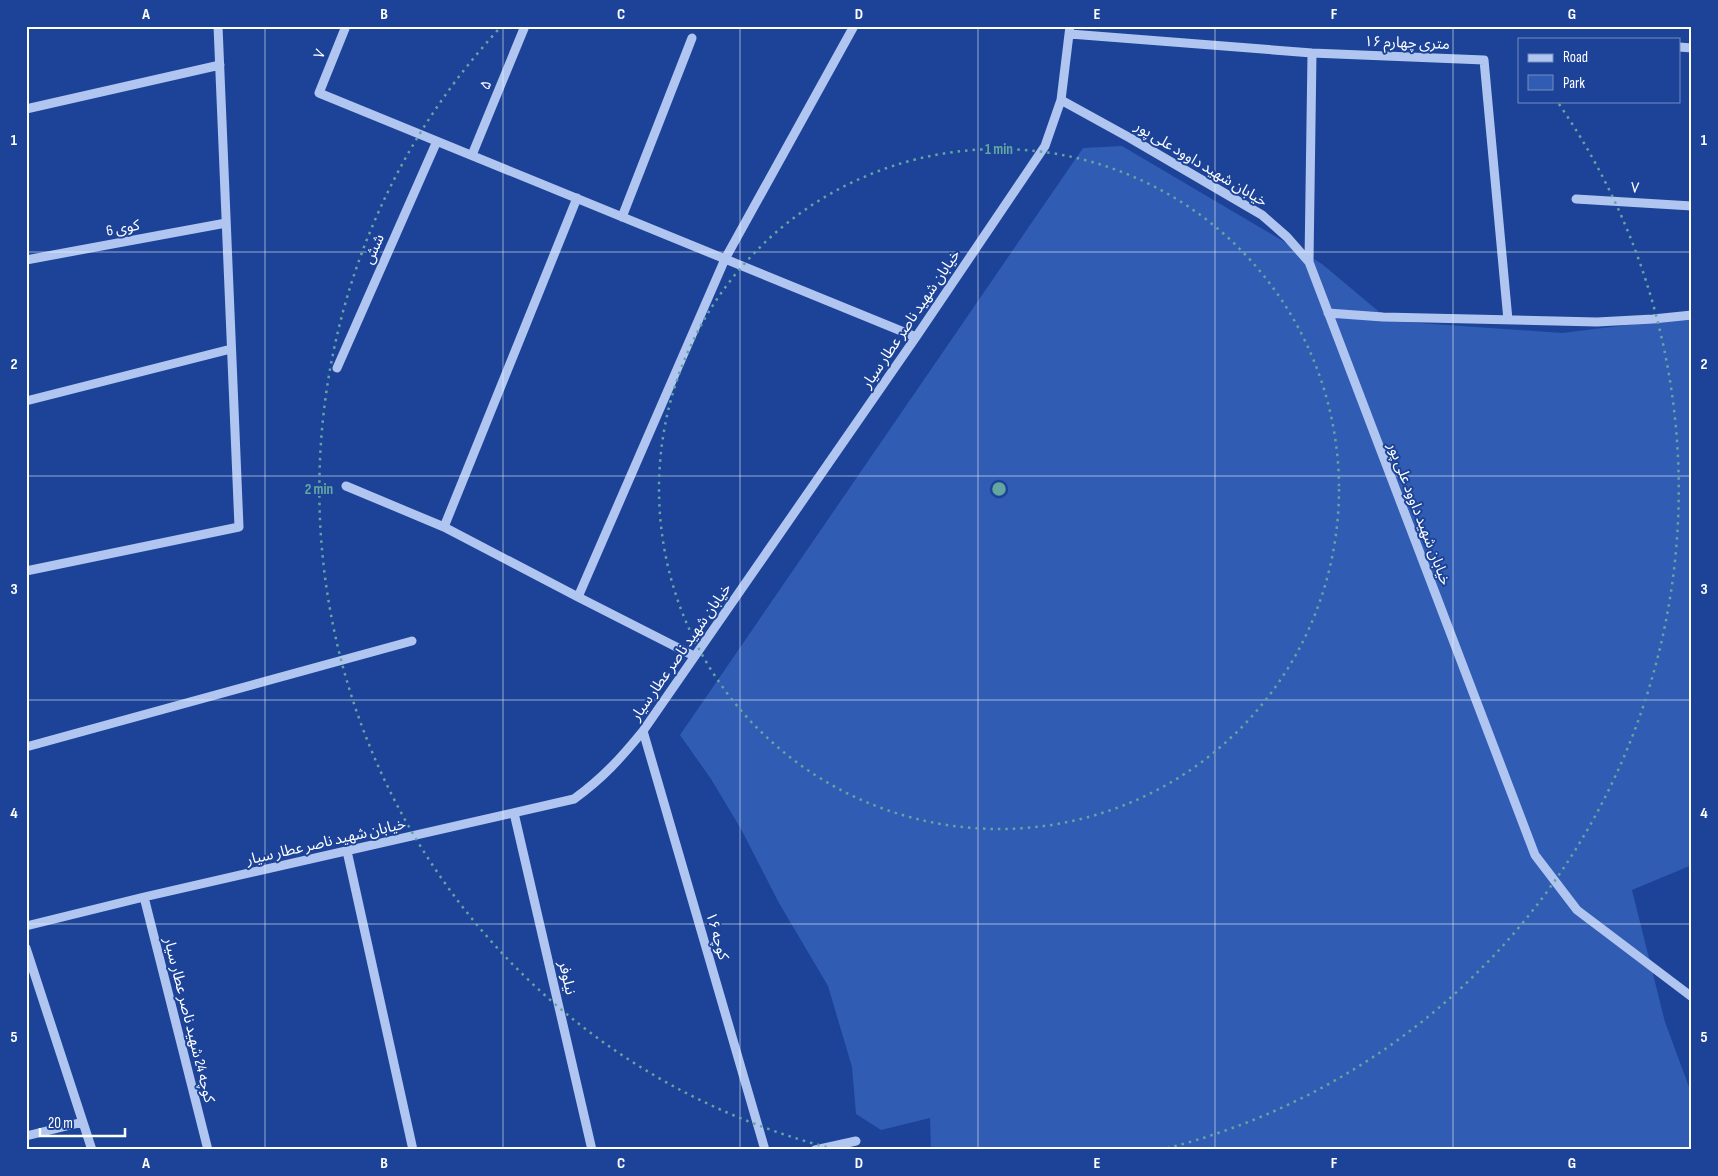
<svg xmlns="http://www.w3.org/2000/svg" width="1718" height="1176" viewBox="0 0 1718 1176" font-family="'Sofia Sans Condensed','Noto Sans Arabic',sans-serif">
<rect width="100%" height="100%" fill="#1c4397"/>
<path fill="#305cb4" d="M1122,146L1322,264L1390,321L1562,333L1692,317V865L1632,890L1665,1022L1692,1095V1150H931L930,1118L881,1130L856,1114L852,1067L828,986L779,903L741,829L711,779L680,735L1083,148Z"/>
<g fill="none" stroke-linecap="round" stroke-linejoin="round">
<path stroke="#b0c5f0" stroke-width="9" d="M346,26L319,93L916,337
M1070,34L1312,53L1484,60L1508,320
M1679,47L1692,48
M1061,100L1130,138L1262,215L1287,237L1309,262L1535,855L1577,910L1692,997
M26,109L220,65
M472,155L525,26
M1576,199L1692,206
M622,217L692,38
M26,260L226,223
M1309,262L1312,53
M1328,313L1383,317L1597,322L1653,319L1692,315
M337,368L437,141
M26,401L231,349
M346,486L444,527L578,597L694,656
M444,527L577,198
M26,571L239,527L218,26
M578,597L725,259L854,26
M643,731L765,1150
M26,747L412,641
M514,813L592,1150
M347,851L413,1150
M144,897L208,1150
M26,926L144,897L574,799C603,778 621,758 643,731L916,337L1045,146L1061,100L1070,26
M26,948L92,1150
M26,1136L83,1122
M815,1150L856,1141"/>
</g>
<path fill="none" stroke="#fff" stroke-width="1" stroke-opacity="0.55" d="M265,26V1150M503,26V1150M740,26V1150M978,26V1150M1215,26V1150M1453,26V1150M26,252H1692M26,476H1692M26,700H1692M26,924H1692"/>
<g fill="none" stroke="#63a6a1" stroke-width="2.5" stroke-dasharray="2.5 5">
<circle cx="999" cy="489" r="340"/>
<path d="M834 1149A680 680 0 0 1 498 30M1559 104A680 680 0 0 1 1164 1149"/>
</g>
<g text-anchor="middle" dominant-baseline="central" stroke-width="4" stroke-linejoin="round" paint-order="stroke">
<g font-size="15" fill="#fff" stroke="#1c4397">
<text transform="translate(1407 43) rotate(2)">۱۶ متری چهارم</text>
<text transform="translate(320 54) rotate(-68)">۷</text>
<text transform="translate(486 85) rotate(-67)">۵</text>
<text transform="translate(1201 164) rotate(31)">خیابان شهید داوود علی پور</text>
<text transform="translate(1635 188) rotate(3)">۷</text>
<text transform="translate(123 228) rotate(-11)">کوی 6</text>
<text transform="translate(374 249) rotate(-66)">شش</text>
<text transform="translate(911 319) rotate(-56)">خیابان شهید ناصر عطار سیار</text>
<text transform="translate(1419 514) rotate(69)">خیابان شهید داوود علی پور</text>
<text transform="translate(681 652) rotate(-55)">خیابان شهید ناصر عطار سیار</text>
<text transform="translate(326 842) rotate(-13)">خیابان شهید ناصر عطار سیار</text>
<text transform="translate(717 936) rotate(74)">کوچه ۱۶</text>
<text transform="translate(567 978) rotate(77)">نیلوفر</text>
<text transform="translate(189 1020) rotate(76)">کوچه 24 شهید ناصر عطار سیار</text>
</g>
</g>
<circle cx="999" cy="489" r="8" fill="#63a6a1" stroke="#1c4397" stroke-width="2.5"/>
<g font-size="15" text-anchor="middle" font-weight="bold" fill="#63a6a1" stroke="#1c4397" stroke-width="4" stroke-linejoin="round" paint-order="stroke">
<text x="999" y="154">1 min</text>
<text x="319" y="494">2 min</text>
</g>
<rect width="1718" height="1176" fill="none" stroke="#1c4397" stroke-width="55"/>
<rect x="1518" y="38" width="162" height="65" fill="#1c4397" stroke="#778ec1"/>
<rect x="1528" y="54" width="25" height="8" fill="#b0c5f0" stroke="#778ec1"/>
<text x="1563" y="62" font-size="15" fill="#ffffff">Road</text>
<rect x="1528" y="75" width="25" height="15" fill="#305cb4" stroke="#778ec1"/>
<text x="1563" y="88" font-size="15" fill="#ffffff">Park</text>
<path d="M40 1128v8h85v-8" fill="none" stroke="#ffffff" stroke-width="2.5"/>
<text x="48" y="1128" font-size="15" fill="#ffffff" stroke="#1c4397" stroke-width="4" paint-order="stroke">20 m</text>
<rect x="28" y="28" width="1662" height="1120" fill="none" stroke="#fff" stroke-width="2"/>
<g font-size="16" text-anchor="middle" font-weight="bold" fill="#fff">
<text x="146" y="19">A</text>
<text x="384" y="19">B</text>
<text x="621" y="19">C</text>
<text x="859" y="19">D</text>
<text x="1097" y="19">E</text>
<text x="1334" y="19">F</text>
<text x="1572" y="19">G</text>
<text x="14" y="145">1</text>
<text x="1704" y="145">1</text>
<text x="14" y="369">2</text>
<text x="1704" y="369">2</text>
<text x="14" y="594">3</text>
<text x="1704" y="594">3</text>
<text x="14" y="818">4</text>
<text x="1704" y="818">4</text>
<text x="14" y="1042">5</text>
<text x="1704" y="1042">5</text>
<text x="146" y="1168">A</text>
<text x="384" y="1168">B</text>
<text x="621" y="1168">C</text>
<text x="859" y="1168">D</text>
<text x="1097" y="1168">E</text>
<text x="1334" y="1168">F</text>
<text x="1572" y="1168">G</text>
</g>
</svg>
